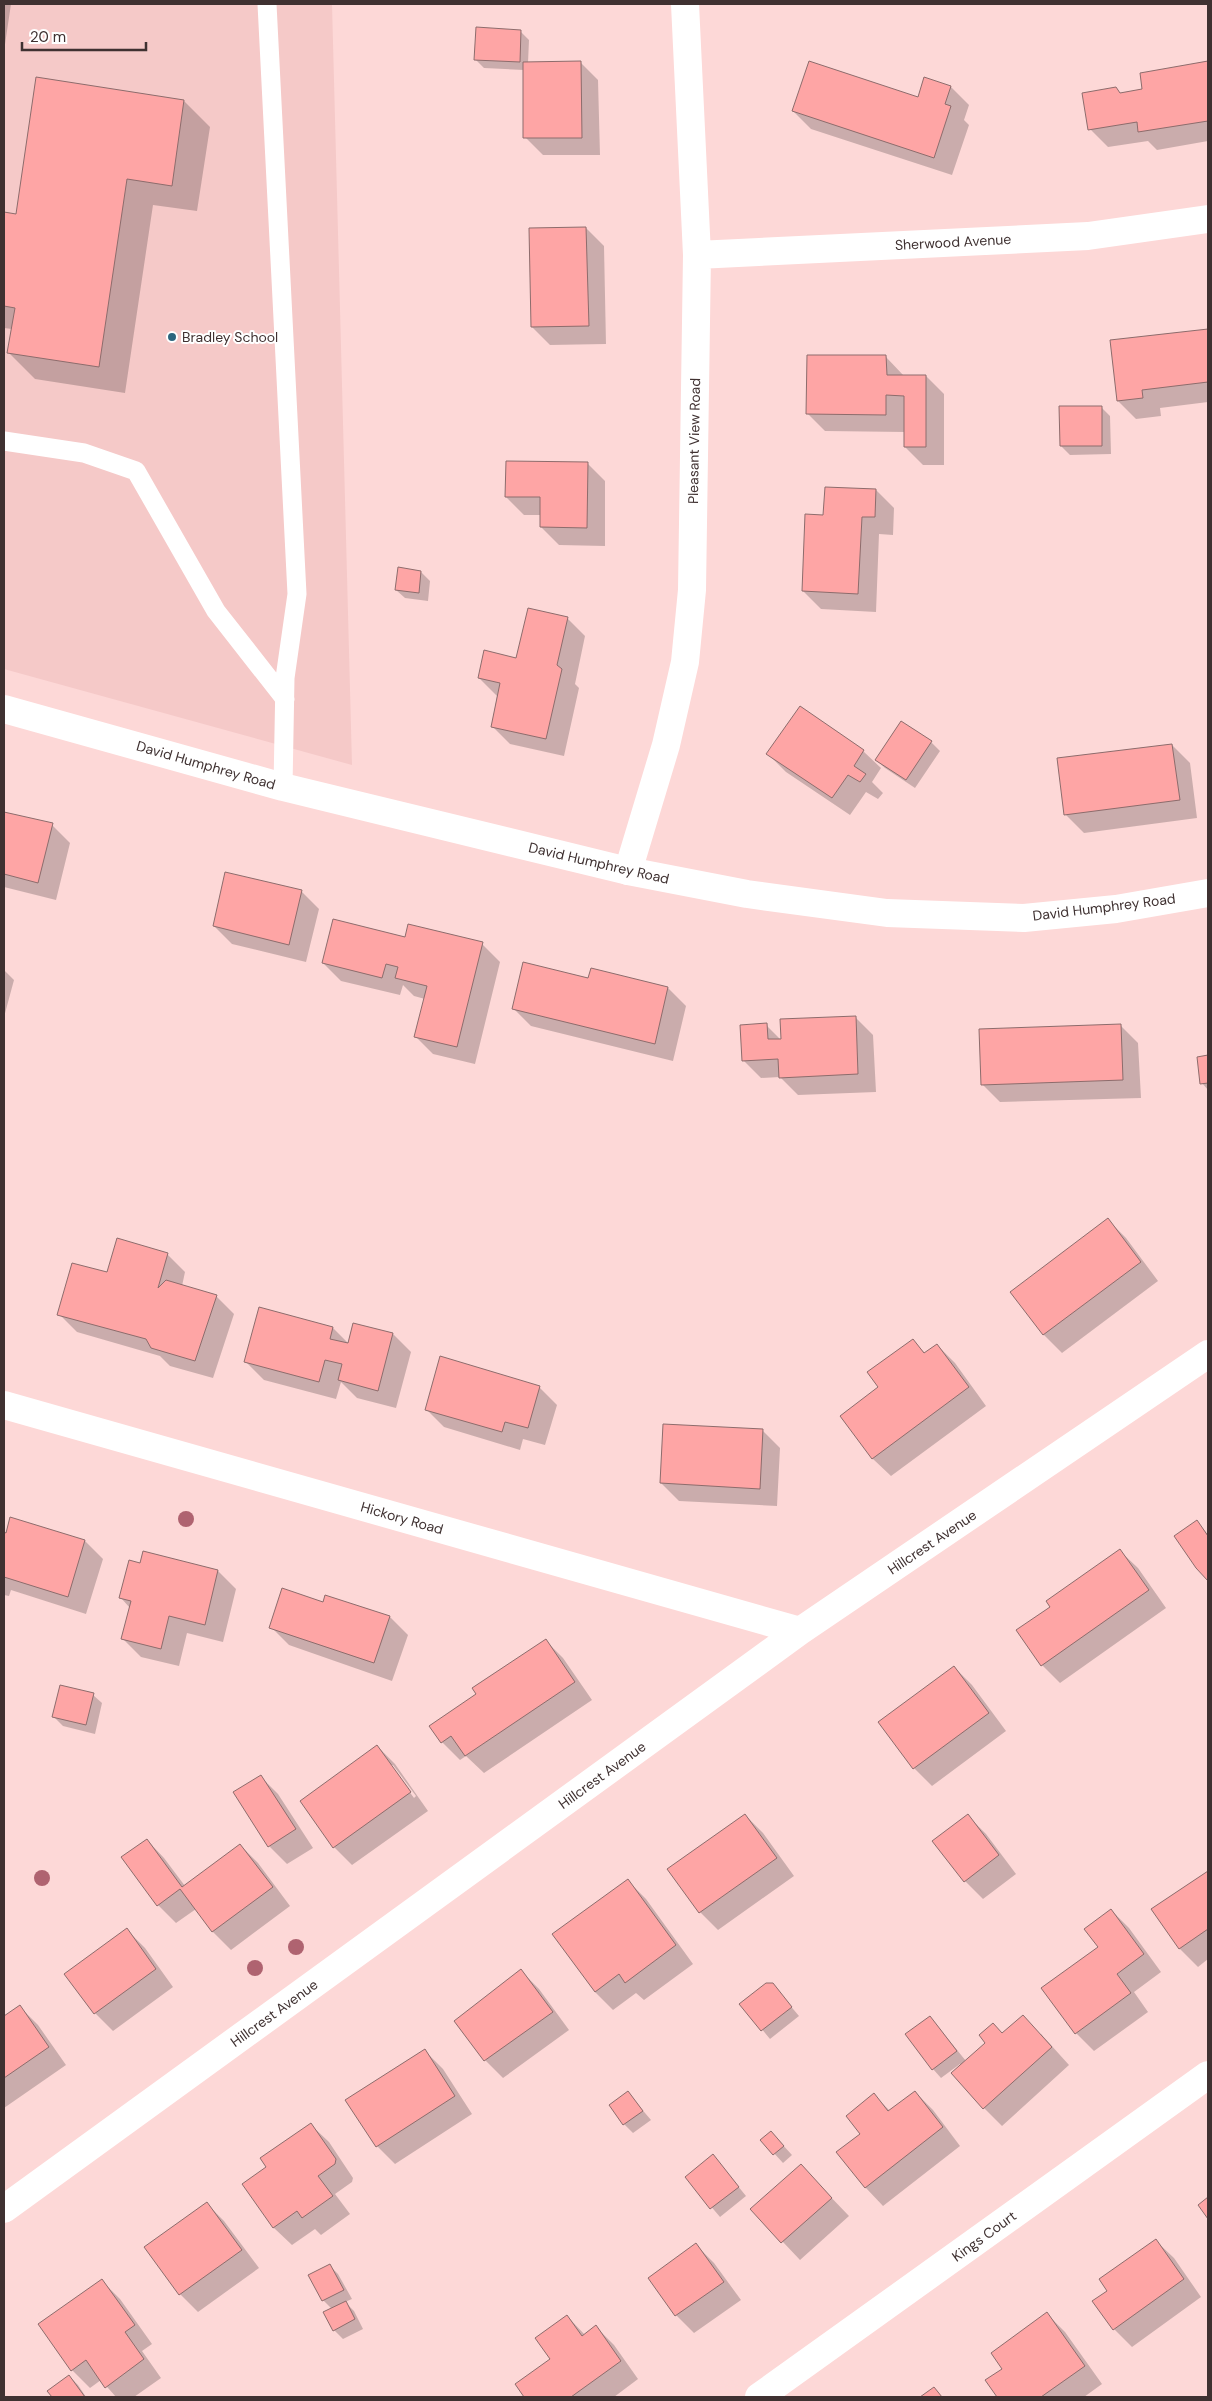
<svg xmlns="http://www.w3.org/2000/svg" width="1212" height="2401" viewBox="0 0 1212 2401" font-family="'DM Sans',sans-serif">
<rect width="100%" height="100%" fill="#fdd8d7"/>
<path fill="#f5c9c8" d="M4,4H332L352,765L4,669Z"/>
<path fill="#0003" fill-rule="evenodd" d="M4,4H11L4,51Z
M829,4H882V5Z
M520,31L529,40L528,63L580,62L598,80L600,155H543L525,137L524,70L484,68L475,59Z
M1208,63V141L1157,150L1148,141L1108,147L1090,129L1116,88L1121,94L1144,90L1142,74Z
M925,79L951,87L969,105L964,120L969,125L952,175L811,129L793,111L918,99Z
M184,101L210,127L197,211L153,205L125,393L35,379L9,353L12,329L4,328V213L17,215Z
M586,228L604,246L606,344L550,345L532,327Z
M1208,330V402L1160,408L1161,416L1136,419L1118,401L1111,341Z
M886,357L904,376H926L944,394V465H923L905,447V432L825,431L807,413Z
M1101,407L1110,416L1111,454L1070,455L1061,446Z
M587,463L605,481V546L559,545L541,527V515H524L506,497Z
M876,490L894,508L893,535L879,534L876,612L821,609L803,591L824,516Z
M421,572L430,581L428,601L405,598L396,590Z
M567,618L585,636L575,684L579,688L564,756L510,744L492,726L497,696L479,678L517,659Z
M931,742L940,751L915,788L885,768L876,760Z
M1172,745L1190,763L1197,818L1084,833L1066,815Z
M863,751L881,768L872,782L883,793L878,799L866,792L850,815L786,772L768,754Z
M4,813L52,825L70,843L56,900L4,887Z
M301,891L319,909L306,962L232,944L214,926Z
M406,938L482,944L500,962L475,1064L433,1054L415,1036L425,999L414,996L403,985L400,995L341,981L323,963Z
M4,970L14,980L4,1017Z
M591,970L668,988L686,1006L673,1061L531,1026L513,1008L589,980Z
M855,1017L873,1035L876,1092L798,1095L780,1077L761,1078L743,1060L766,1025L782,1041Z
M1120,1025L1138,1043L1141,1098L1000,1102L982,1084Z
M1208,1057V1090L1202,1083L1198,1058Z
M1108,1220L1126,1238L1158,1281L1062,1353L1044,1335L1012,1292Z
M167,1254L185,1272L182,1286L216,1296L234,1314L213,1378L170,1366L160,1356L77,1332L59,1314L108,1274Z
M354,1324L393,1334L411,1352L396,1408L357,1398L341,1382L336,1399L264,1380L246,1362L333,1328L349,1344Z
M913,1341L926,1354L937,1345L955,1363L986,1406L891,1476L873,1459L841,1417L880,1388Z
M539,1387L557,1405L545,1445L523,1439L520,1450L444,1427L426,1409Z
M762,1430L780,1448L777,1506L679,1501L661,1483Z
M11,1518L85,1541L103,1559L86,1614L11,1590L9,1596L4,1595V1533L7,1534Z
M1197,1521L1208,1535V1579L1197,1567Z
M1120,1551L1138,1568L1166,1608L1060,1683L1042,1665L1052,1607Z
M144,1553L218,1571L236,1589L223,1642L187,1633L179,1666L141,1657L123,1639L130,1608L121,1598L141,1564Z
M326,1596L390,1617L408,1635L392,1681L289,1645L271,1627L323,1604Z
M545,1640L563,1658L592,1700L484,1773L466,1756L460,1760L442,1742Z
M954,1667L972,1685L1006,1731L932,1786L914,1768Z
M93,1695L102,1703L95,1734L63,1726L54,1717Z
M377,1746L395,1764L428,1811L352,1865L334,1847ZM390,1765H393L416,1796L414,1798Z
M260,1776L278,1794L313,1848L287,1864L269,1846Z
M745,1815L763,1833L794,1876L718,1930L700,1912L669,1869Z
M968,1816L986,1834L1016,1874L983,1899L965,1881Z
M147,1840L164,1858L185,1886L240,1845L258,1863L290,1906L231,1950L213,1932L196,1909L176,1923L158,1905Z
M1208,1872V1959L1198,1967L1180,1949L1153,1910Z
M628,1881L646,1899L693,1964L644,2000L636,1993L613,2010L595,1992L554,1935Z
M1111,1910L1129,1928L1161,1972L1134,1992L1148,2012L1094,2051L1076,2033Z
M127,1930L145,1948L173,1987L113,2031L95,2013Z
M521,1971L539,1989L569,2030L503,2078L485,2060Z
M772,1984L799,2016L770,2039L741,2004Z
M20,2007L38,2025L66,2065L4,2108V2018Z
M930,2017L966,2061L1002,2034H1041L1069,2065L1002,2126L984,2108L960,2064L941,2078L933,2069Z
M425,2051L443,2069L472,2114L395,2164L377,2146Z
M915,2092L933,2110L960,2146L883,2206L866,2188L838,2152L862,2134L874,2095L890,2111Z
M628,2093L651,2120L633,2133L624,2124Z
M311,2125L329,2142L353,2178L352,2182L335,2194L350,2214L321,2235L315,2229L292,2245L274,2228L244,2184L268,2168Z
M771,2132L792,2155L783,2163L762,2140Z
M721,2165L746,2196L720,2217L686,2177Z
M801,2166L849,2216L800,2260L752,2209Z
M206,2203L224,2221L259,2268L198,2312L180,2294L146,2247Z
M1156,2241L1174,2258L1201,2297L1132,2347L1114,2329Z
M696,2245L714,2263L741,2300L694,2333L676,2315L649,2278Z
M329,2265L338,2274L352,2299L345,2302L354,2311L363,2329L343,2339L334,2330L332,2309L323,2300Z
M102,2281L120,2299L152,2344L142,2351L161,2378L134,2397H116L101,2380L90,2388L72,2370Z
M1047,2314L1065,2332L1102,2384L1084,2397H999L987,2380L1004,2369Z
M567,2316L585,2335L596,2327L614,2345L638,2379L614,2397H526L517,2385L552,2359Z
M69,2376L78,2385L86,2397H53L49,2391Z"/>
<path fill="#fea5a5" stroke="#8d6c6c" d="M476,27L521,30L520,62L474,60Z
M581,61L582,138H523V62Z
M809,61L918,97L924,77L951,86L945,104L951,106L934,158L792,111Z
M1208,61V121L1138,132L1137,122L1088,130L1082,93L1116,87L1120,93L1142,89L1140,73Z
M36,77L184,100L172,186L127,179L99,367L7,353L15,308L4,306V212L16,214Z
M586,227L589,326L531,327L529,228Z
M1208,329V382L1142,390L1143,398L1117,401L1110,340Z
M807,355H886L887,375H926V447H904V396L886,395V415L806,414Z
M1059,406H1102V446H1060Z
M506,461L588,462L587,528L540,527V497H505Z
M825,487L876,489L875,517H862L858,594L802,591L805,514L823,515Z
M398,567L421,571L419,593L395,590Z
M528,608L568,617L557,665L562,669L546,739L491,727L500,683L478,678L484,650L516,658Z
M800,706L864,750L854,766L866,774L860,782L848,775L832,798L766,754Z
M901,721L932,741L906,780L875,760Z
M1172,744L1180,800L1064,815L1057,758Z
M4,812L53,823L38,883L4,874Z
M225,872L302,890L289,945L213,926Z
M333,919L405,937L408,924L483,942L457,1047L414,1037L427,986L395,978L398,967L386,964L382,978L322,963Z
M523,962L588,978L591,968L668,987L655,1044L512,1009Z
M856,1016L858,1074L779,1078L778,1059L742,1061L740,1025L767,1023L768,1039H781L780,1019Z
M1121,1024L1123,1080L981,1085L979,1029Z
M1208,1055V1083L1200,1084L1197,1057Z
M1108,1218L1141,1262L1043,1335L1010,1292Z
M117,1238L168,1253L158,1288L166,1280L217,1295L195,1361L151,1348L146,1339L57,1315L72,1263L107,1272Z
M259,1307L333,1327L330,1339L348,1343L353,1323L393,1333L378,1391L338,1380L342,1364L325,1360L319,1382L244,1362Z
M913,1339L924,1353L937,1344L969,1387L872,1459L840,1416L878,1387L867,1372Z
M440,1356L540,1386L528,1428L505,1422L502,1432L425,1410Z
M663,1424L763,1429L760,1489L660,1483Z
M10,1517L85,1540L68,1597L4,1577V1532L6,1533Z
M1197,1520L1208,1536V1581L1196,1568L1174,1536Z
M1120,1549L1149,1590L1041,1666L1016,1630L1050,1607L1046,1601Z
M143,1551L218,1570L205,1625L169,1616L161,1649L121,1639L131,1601L119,1598L129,1560L140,1563Z
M282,1588L323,1602L325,1595L390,1616L374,1663L269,1628Z
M546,1639L575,1682L465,1756L451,1736L441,1743L429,1726L476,1694L472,1688Z
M954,1666L989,1713L913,1769L878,1722Z
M60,1685L94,1693L86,1725L52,1717Z
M377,1745L411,1792L333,1848L300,1801Z
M261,1775L296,1829L268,1847L233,1792Z
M745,1814L777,1858L699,1913L667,1869Z
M968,1814L999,1855L964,1882L932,1841Z
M147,1839L182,1887L240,1844L273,1887L212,1932L180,1889L157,1906L121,1857Z
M1208,1871V1929L1179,1949L1151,1909Z
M628,1879L676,1945L625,1983L619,1974L595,1992L552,1934Z
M1111,1909L1144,1954L1117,1974L1131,1993L1075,2034L1041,1988L1098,1947L1084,1929Z
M127,1928L156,1969L94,2014L64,1974Z
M521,1969L553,2012L484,2061L454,2021Z
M766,1983H773L792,2007L761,2031L739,2004Z
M20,2005L49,2047L4,2078V2016Z
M1023,2015L1052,2047L983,2109L951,2073L985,2043L979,2035L993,2023L1002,2033Z
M930,2016L957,2051L932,2070L905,2034Z
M425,2049L455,2096L376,2147L345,2100Z
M628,2091L643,2111L623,2125L609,2105Z
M915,2091L943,2127L865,2188L836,2152L860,2134L846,2116L874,2093L888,2111Z
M311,2123L336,2159L335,2164L318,2176L333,2196L302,2218L297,2211L273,2228L242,2184L266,2167L260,2158Z
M771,2131L784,2146L773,2155L760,2140Z
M713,2154L739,2187L710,2209L685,2177Z
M801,2164L832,2198L781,2243L750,2209Z
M1208,2197V2219L1198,2205Z
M207,2202L242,2250L179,2295L144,2247Z
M1156,2239L1184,2279L1113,2330L1092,2301L1107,2291L1099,2279Z
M696,2243L724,2282L675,2316L648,2278Z
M330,2264L344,2290L322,2301L308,2275Z
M102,2279L135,2325L125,2332L144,2359L105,2388L86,2360L71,2371L38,2324Z
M346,2301L355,2319L333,2331L323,2312Z
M1047,2312L1085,2366L1041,2397H997L985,2380L1002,2369L991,2353Z
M567,2315L582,2336L596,2325L621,2361L571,2397H524L515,2384L550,2359L535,2338Z
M69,2375L85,2397H52L47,2391Z
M934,2387L942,2397H920Z"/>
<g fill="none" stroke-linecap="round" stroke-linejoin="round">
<path stroke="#fff" stroke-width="19" d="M267,4L297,594L285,678L283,787
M4,441L84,453L136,471L216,611L285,699"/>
<path stroke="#fff" stroke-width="28" d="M697,255L1088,236L1208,219
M628,871L666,745L685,662L692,590L697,255L685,4
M4,1405L800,1631
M4,2209L800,1631L1208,1354
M759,2397L1208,2075"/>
<path stroke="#fff" stroke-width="28" d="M4,709L283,787L628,871L747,894L887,913L1024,918L1116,909L1208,893"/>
</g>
<g fill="#af6370">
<circle cx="186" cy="1519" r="8"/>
<circle cx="42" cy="1878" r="8"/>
<circle cx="296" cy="1947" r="8"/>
<circle cx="255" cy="1968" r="8"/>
</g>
<circle fill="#2b657e" stroke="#fff" stroke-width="2" cx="172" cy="337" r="5"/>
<g text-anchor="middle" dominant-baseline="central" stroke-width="4" stroke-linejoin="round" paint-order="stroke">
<g font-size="14" fill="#3f3131" stroke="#fff">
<text transform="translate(953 242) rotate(-3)">Sherwood Avenue</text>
<text transform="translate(694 441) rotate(-89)">Pleasant View Road</text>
<text transform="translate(206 765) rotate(16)">David Humphrey Road</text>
<text transform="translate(599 863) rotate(13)">David Humphrey Road</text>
<text transform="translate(1104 907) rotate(-7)">David Humphrey Road</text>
<text transform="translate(402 1518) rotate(16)">Hickory Road</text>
<text transform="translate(932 1542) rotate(-34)">Hillcrest Avenue</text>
<text transform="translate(602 1775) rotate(-36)">Hillcrest Avenue</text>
<text transform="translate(274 2013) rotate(-36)">Hillcrest Avenue</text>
<text transform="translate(984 2236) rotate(-36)">Kings Court</text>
</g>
<g font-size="14" fill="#3f3131" stroke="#fff" text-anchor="start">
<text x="182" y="337">Bradley School</text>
</g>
</g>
<rect width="1212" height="2401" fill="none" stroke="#3f3131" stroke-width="10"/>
<path d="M22 42v8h124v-8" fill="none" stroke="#3f3131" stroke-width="2.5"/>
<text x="30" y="42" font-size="15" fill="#3f3131" stroke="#ffffff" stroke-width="4" paint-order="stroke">20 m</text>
</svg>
